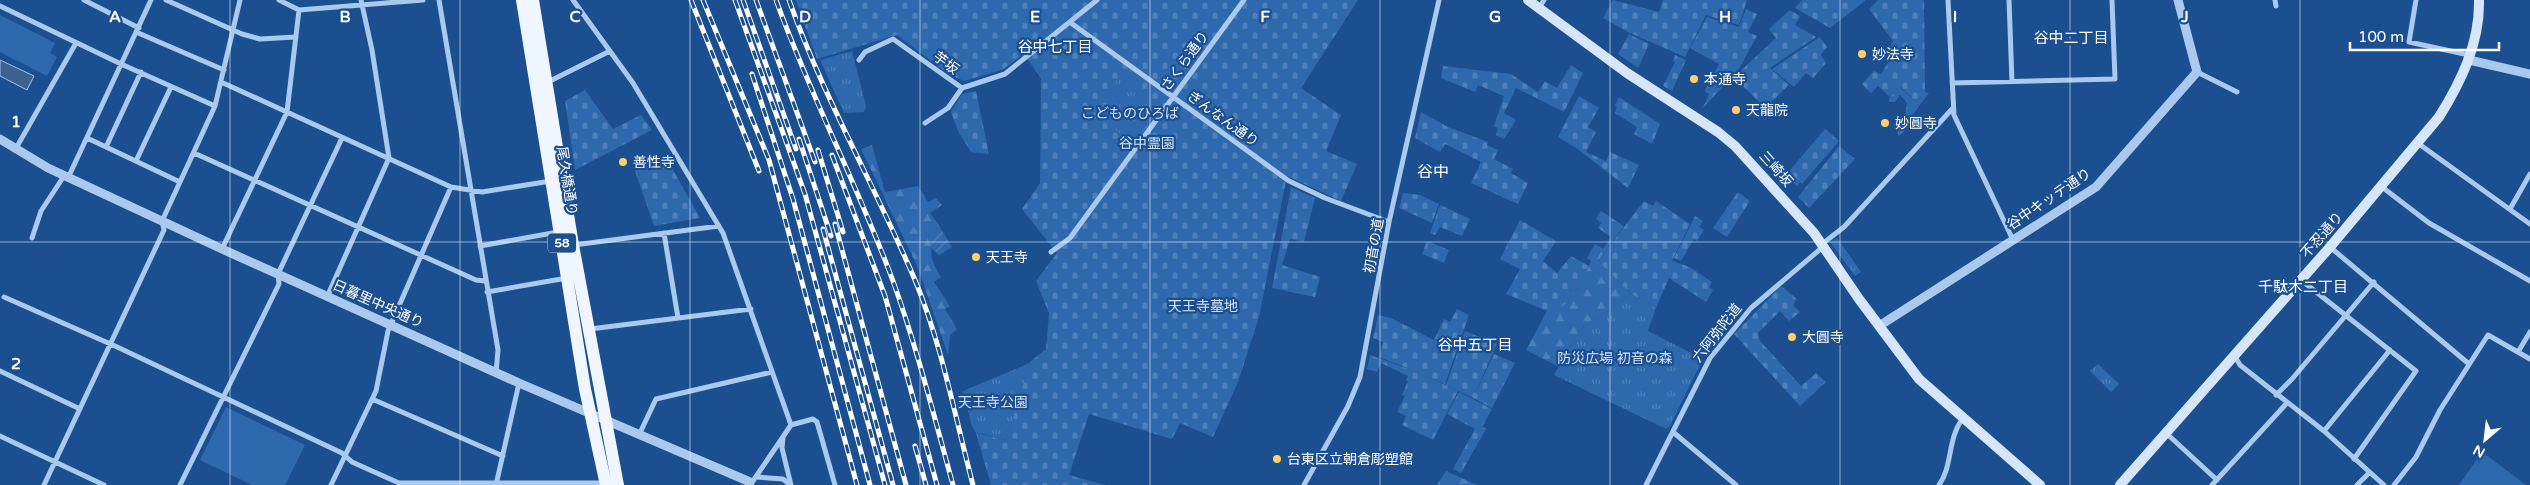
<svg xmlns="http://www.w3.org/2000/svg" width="2530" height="485" viewBox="0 0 2530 485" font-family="'Varela Round','Noto Sans JP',sans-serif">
<defs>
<pattern id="forest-firs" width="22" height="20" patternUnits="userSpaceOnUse" patternTransform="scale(1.25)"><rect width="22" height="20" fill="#2e69ad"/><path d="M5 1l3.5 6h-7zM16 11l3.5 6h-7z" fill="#4d80b9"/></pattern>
<pattern id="cemetery-stones" width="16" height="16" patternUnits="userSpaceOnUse" patternTransform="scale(1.25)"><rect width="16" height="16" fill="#2e69ad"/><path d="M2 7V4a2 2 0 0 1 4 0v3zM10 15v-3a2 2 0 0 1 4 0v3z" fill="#4d80b9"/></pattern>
<pattern id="park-tufts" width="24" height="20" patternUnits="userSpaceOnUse" patternTransform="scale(1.25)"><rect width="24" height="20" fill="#2e69ad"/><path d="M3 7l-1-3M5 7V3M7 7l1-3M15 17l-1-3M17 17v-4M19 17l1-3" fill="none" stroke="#4d80b9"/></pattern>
<pattern id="garden-furrows" width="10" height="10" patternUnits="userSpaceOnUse" patternTransform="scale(1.25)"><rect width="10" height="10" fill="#2e69ad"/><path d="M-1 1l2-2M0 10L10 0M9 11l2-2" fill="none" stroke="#4d80b9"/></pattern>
</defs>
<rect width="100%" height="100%" fill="#1b4f8f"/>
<path fill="#2e69ad" d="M0,15L55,43L50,53L57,57L47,76L0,52Z
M226,407L305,445L285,485H252L200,460Z
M2482,452L2526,485H2459Z"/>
<path fill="url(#forest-firs)" d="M1899,86L1916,102L1925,92L1929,93L1911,117L1906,129L1899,136L1897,133L1904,120L1907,103L1900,95L1895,102H1889V99Z
M872,145L885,192L918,186L928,202L936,198L942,205L930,213L938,224C930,249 927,255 941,277L934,282L950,306L945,309L957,329L950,335L948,355L918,268L861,149Z
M1601,211L1624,226L1598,261L1631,294L1579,331L1559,367L1526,350L1547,311L1559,310L1575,292L1591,261L1587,258L1595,244L1603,249L1611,237L1598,228L1601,223L1596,219Z
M965,390L983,434L976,433L972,426L963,392Z
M1446,471L1477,485H1437Z"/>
<path fill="url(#cemetery-stones)" d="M796,0H1358L1301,88L1341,115L1326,151L1357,164L1341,201L1287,176L1259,317L1238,382L1213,437L1180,423L1172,439L1089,414L1069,475L1105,485H991L976,433L1006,440L1030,362L1046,349L1049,313L1036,281L1057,253L1022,209L1040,183L1041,79L1029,61L1021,56L1002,70L964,81L948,74L897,35L817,59Z
M1613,0L1659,12L1663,0H1747L1739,25L1706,15L1685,57L1628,32L1603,18Z
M1802,0H1866L1830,28L1795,8Z
M1878,0H1924L1925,92L1916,102L1900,86L1890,97L1878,86L1871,93L1862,84L1874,71L1881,74L1893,55L1888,50L1893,41L1869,9Z
M1746,9L1757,14L1748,32L1757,36L1739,69L1703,108L1709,94L1705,91L1719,64L1690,48L1707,17L1739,27Z
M1790,10L1800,16L1795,25L1816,37L1770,68L1789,85L1765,108L1734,77L1776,38L1769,29Z
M1629,34L1649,44L1638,68L1618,54Z
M1820,37L1827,47L1821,55L1826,63L1813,78L1806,73L1794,87L1772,69Z
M1675,55L1686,60L1672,91L1663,86L1675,62L1673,61Z
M1571,65L1583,73L1564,112L1516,88L1504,113L1516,120L1504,139L1496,135L1498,128L1494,126L1504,96L1478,85L1475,92L1441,78L1443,66L1511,74L1538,92L1545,81L1557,88Z
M585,90L613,129L641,115L652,130L575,170L565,101Z
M976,91L989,154L971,152L958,131L951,112L962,94Z
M1579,96L1599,108L1588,127L1596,132L1586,152L1606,161L1610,152L1639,165L1628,188L1576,148L1558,137Z
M1619,97L1660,124L1652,144L1634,134L1637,127L1615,113L1617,107L1615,105Z
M1421,112L1448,127L1488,142L1487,145L1498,150L1494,159L1513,169L1511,173L1528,183L1518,204L1471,183L1481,162L1445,144L1440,152L1415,138Z
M1825,129L1839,141L1802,184L1800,182L1797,186L1785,176Z
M1839,146L1855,159L1809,208L1798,197Z
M668,161L700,218L654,226L634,168Z
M1291,187L1315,198L1304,242L1290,239L1282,265L1320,277L1315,297L1272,288Z
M1738,192L1750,201L1727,237L1713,228Z
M1403,193L1420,195L1439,204L1432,223L1399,208Z
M1644,201L1653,206L1656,201L1690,224L1672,261L1690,267L1712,282L1709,287L1713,290L1706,302L1669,278L1656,308L1631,294L1598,261Z
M1440,205L1470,219L1462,236L1440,227L1435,235L1430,233Z
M1695,216L1703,221L1699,227L1704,230L1697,241L1694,239L1681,261L1674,258Z
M1520,220L1556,241L1543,261L1557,273L1571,256L1589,266L1575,292L1559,311H1547L1506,294L1520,269L1500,259Z
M1427,241L1449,250L1444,263L1422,254Z
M1781,286L1797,299L1793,305L1800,312L1789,321L1780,311L1758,333L1760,341L1801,386L1816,373L1826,382L1800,406L1734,334Z
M1457,309L1469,315L1445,384L1424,375L1458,391L1433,440L1402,425L1406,416L1397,412L1405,396L1402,395L1408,381L1406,380L1408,376L1381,363L1377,372L1367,369L1370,355L1420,373L1379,357L1383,342L1373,338L1378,315L1391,318L1434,340L1444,319L1450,322Z
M1465,331L1497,344L1473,398L1446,385Z
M1494,354L1515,363L1492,408L1473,398Z
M1459,392L1492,409L1482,427L1486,429L1461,473L1453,469L1475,429L1447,414Z"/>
<path fill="url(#park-tufts)" d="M852,51L866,106L864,112L844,113L820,60Z
M1132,67L1143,75L1135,88L1160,106L1134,144L1100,119L1114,99L1107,94L1120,75L1125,78Z
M1837,238L1861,272L1855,276L1830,242Z
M1631,294L1656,308L1648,331L1701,358L1702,361L1670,426L1666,429L1554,375L1579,331Z
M1030,363L1006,440L983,434L965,390Z
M2098,364L2119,384L2111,392L2090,371Z"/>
<path fill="url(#garden-furrows)" d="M938,224L952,247L939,255L930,247Z"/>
<path fill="#3c6290" stroke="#9cc4f0" d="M0,60L34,76L27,90L0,76Z"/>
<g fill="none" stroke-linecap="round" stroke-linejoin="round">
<path stroke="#a9c9ee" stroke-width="5" d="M84,0L139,28
M166,0L242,34L260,39L296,37
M279,0L299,10L423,0
M439,0L498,350L496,373
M573,0L633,83L723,233L791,425
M1948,0L1954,115L2013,240
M2009,0L2012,82
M2275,0L2276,6
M2416,0L2409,42L2469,55
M0,6L121,64L215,106
M1539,8L1544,0
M1071,23L1289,181L1325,198L1389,222
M136,32L224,70
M859,60L865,52L893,39L962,88L1005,74L1097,0
M2197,72L2237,92
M221,82L451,187L482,192L551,181
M548,82L610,51
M1952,83L2115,79L2112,0
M925,123L948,108L962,88
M87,138L180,182
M2419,144L2530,224
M106,147L141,72
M15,150L76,43
M194,153L476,280L485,281
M136,161L171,87
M68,178L151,0
M2382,187L2429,223L2530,281
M2510,209L2530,174
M664,233L678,318
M32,238L41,211L64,176
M1822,244L1844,227L1953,108
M574,245L719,226
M480,246L558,232
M2330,247L2469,364
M222,249L287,112L299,10
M1051,252L1070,238L1244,0
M2301,280L2416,371L2354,459
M487,292L567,278
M4,297L115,346L342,453L352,462L399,483H606
M327,297L389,158L372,50L361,0
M590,329L751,309
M2518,352L2530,332
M2234,355L2240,365L2324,431L2384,485
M0,371L80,409
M2276,395L2292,379L2374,282
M372,399L503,456
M2324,431L2390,350
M1673,432L1736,485
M2166,433L2217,480
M639,435L656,399L772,372
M0,436L104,485
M783,438L782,448L791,485
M757,477L783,479L790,485
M751,484L791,425L813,419L817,422L835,485
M44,485L164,230L162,221L215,106L240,0
M180,485L279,284L278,274L342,138
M331,485L376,391L388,331L451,187
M496,485L519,383
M1304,485L1348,406L1360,377L1389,222L1439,0
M1646,485L1710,358L1751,308L1824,246
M1939,485C1953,466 1947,439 1963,418
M2212,485L2286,404
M2357,485L2369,473
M2394,485L2416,457L2440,410L2488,335L2530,359"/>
<path stroke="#a9c9ee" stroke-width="9" d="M2469,60L2530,74
M0,139L48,168L222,249L519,383L750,482
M1879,326L2096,187L2197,72L2178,0"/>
<path stroke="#d6e6fa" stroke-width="10" d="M1528,0L1627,73L1718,132L1735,146L1814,233L1859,299L1919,379L2040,485
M2120,485L2330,247L2439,117C2461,82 2480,43 2479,0"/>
<path stroke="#f0f6ff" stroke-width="12" d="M522,0L585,389L606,485
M533,0L573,245L618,485"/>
<defs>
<path id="rail" d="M691,0L759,171
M703,0L769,160L857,485
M735,0L805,194L885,485
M743,0L796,149
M756,0L815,162
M776,0C810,95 858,186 893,281C917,348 934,416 953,485
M789,0C823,97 875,186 915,280C942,345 955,417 973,485
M752,74L793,199L870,485
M799,139L831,236
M818,150L843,232
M832,155L885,296L937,485
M835,224L906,485
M823,229L893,485
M915,446L926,485"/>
</defs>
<use href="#rail" stroke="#fff" stroke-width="5"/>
<use href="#rail" stroke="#1b4f8f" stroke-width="3" stroke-dasharray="9" stroke-linecap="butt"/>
</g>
<path fill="none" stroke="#fff" stroke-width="1" stroke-opacity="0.55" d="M230,0V485M460,0V485M690,0V485M920,0V485M1150,0V485M1380,0V485M1610,0V485M1840,0V485M2070,0V485M2300,0V485M0,242H2530"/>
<g fill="#ffd166" stroke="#1b4f8f" stroke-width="2">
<circle cx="1862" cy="54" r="5"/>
<circle cx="1694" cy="79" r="5"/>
<circle cx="1736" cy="110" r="5"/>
<circle cx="1885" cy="123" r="5"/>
<circle cx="623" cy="162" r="5"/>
<circle cx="976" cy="257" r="5"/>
<circle cx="1792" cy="337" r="5"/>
<circle cx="1277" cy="459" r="5"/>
</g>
<g text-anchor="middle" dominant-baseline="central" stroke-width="4.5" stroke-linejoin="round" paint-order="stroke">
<rect fill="#1b4f8f" stroke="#bbcadd" stroke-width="1" x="548" y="233.5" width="28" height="19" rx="4"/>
<g font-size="12" font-weight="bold" fill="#fff">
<text x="562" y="243">58</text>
</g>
<g font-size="14" fill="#fff" stroke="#1b4f8f" text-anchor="start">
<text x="1872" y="54">妙法寺</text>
<text x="1704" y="79">本通寺</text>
<text x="1746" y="110">天龍院</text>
<text x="1895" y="123">妙圓寺</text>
<text x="633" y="162">善性寺</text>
<text x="986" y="257">天王寺</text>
<text x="1802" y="337">大圓寺</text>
<text x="1287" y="459">台東区立朝倉彫塑館</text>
</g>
<g font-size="14" fill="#fff" stroke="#1b4f8f">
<text transform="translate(1185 61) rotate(-54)">さくら通り</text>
<text transform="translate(946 63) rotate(36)">芋坂</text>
<text transform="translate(1223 119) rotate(36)">ぎんなん通り</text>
<text transform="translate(1776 169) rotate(48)">三崎坂</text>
<text transform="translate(567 181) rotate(81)">尾久橋通り</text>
<text transform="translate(2049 199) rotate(-34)">谷中キッテ通り</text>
<text transform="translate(2322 235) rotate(-49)">不忍通り</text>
<text transform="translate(1374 246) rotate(-80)">初音の道</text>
<text transform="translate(378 304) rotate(24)">日暮里中央通り</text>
<text transform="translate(1717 333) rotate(-52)">六阿弥陀道</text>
</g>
<g font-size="14" fill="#cfe3fa" stroke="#1b4f8f">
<text x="1130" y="113">こどものひろば</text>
<text x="1147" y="143">谷中霊園</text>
<text x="1203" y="306">天王寺墓地</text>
<text x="1615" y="358">防災広場 初音の森</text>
<text x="993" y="402">天王寺公園</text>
</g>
<g font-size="15" fill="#fff" stroke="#1b4f8f">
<text x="2071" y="38">谷中二丁目</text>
<text x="1055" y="47">谷中七丁目</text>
<text x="2303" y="287">千駄木二丁目</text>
<text x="1475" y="345">谷中五丁目</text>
</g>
<g font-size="16" fill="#fff" stroke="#1b4f8f">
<text x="1433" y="172">谷中</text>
</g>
</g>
<g font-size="16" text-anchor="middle" font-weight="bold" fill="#fff" stroke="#1b4f8f" stroke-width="4.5" stroke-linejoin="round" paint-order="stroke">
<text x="115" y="22">A</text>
<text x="345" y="22">B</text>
<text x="575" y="22">C</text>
<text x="805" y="22">D</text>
<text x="1035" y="22">E</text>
<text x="1265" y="22">F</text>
<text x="1495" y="22">G</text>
<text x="1725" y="22">H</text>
<text x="1955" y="22">I</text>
<text x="2185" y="22">J</text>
<text x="16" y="127">1</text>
<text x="16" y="369">2</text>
</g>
<g transform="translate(2485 440) rotate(208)" stroke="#1b4f8f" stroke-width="4" paint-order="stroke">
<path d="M0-4L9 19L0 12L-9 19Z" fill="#ffffff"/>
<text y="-8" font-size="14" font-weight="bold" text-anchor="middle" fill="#ffffff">N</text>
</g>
<path d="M2350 42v8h149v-8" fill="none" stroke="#ffffff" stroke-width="2.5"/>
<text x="2358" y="42" font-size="15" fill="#ffffff" stroke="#1b4f8f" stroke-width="4" paint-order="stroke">100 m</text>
</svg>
